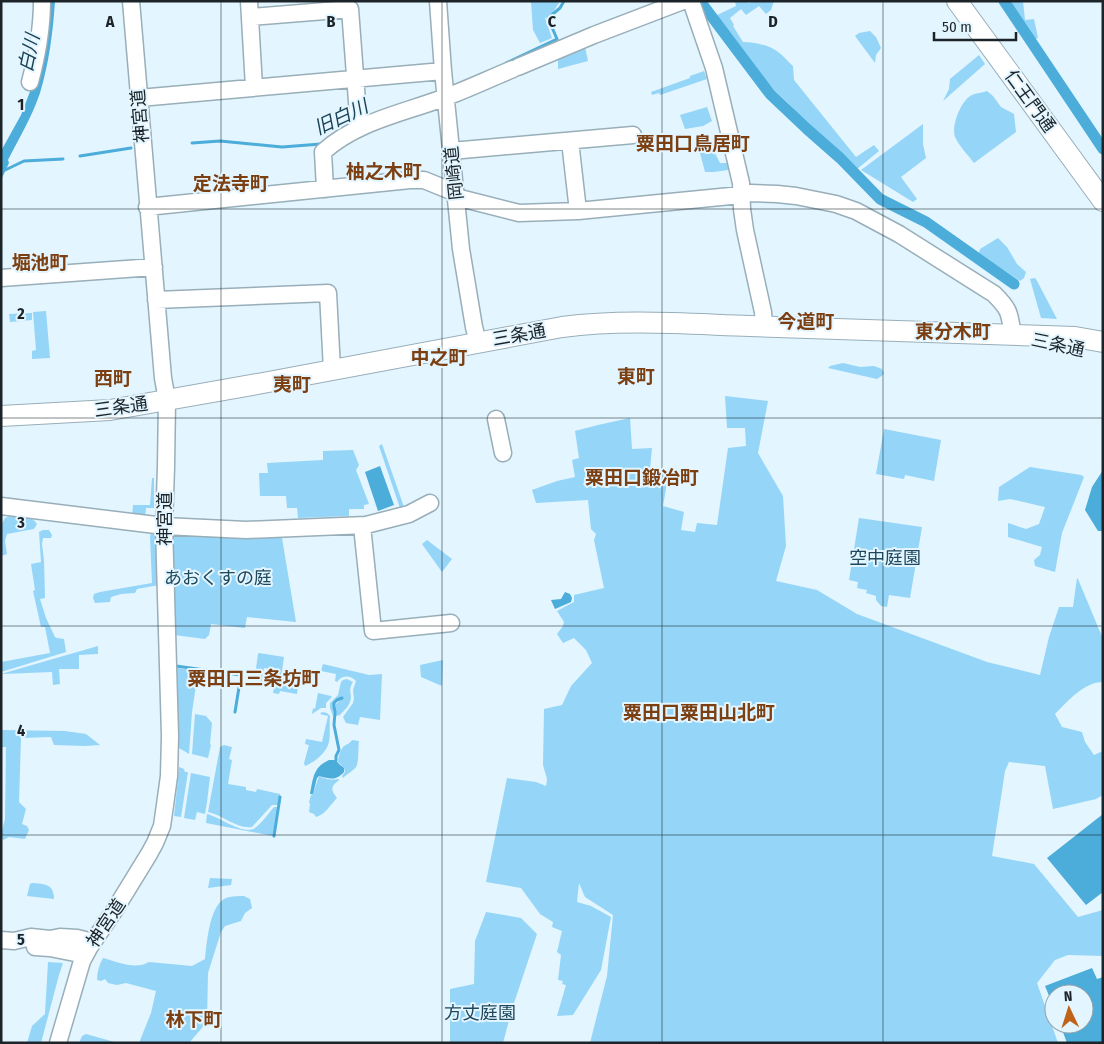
<svg xmlns="http://www.w3.org/2000/svg" width="1104" height="1044" viewBox="0 0 1104 1044" font-family="'Fira Sans Condensed','Noto Sans JP',sans-serif">
<rect width="100%" height="100%" fill="#e3f5ff"/>
<path fill="#95d5f8" d="M555,1L559,3L553,12L545,18L552,38L540,43L533,30L531,2Z
M735,1H747L748,3L757,1H774L771,10L766,14L759,6L746,15L741,9L730,18L734,25L733,26L743,42C754,42 769,45 778,52C784,56 788,62 793,66L794,80L856,157L874,145L879,151L856,170L828,142L818,137L788,103L773,89L765,79L721,27L715,16L736,6Z
M1005,1H1023L1025,20L1034,19L1038,38L1032,40Z
M870,31L876,37L881,48L876,55L875,63L855,36L859,33Z
M585,47L588,61L558,69V60Z
M979,55L985,64L943,101L949,89L950,79Z
M704,71L707,79L660,95L659,93L652,95L651,92L690,78V76Z
M987,91L993,96L1001,107L1014,114L1016,132L974,163C968,155 959,146 955,137C951,126 961,100 972,95C976,93 982,93 987,91Z
M707,107L712,121L703,126L685,129L680,115Z
M923,124V144L926,158L901,177L917,199L913,202L861,170Z
M713,149L720,163H730L728,170L714,172H705L700,153Z
M998,238L1007,247L1017,264L1026,272L1024,278L1020,281L979,253L980,249Z
M1034,278L1036,279L1057,319L1041,318L1030,279Z
M46,311L50,358L32,359V351L36,350L33,312Z
M32,313V320L10,322L9,314Z
M843,363L860,367L874,366L882,369L884,373L883,375L877,379L828,368L830,366Z
M725,396L768,401L758,453L783,496L786,546L776,581L817,590L857,614L987,662L1040,675L1049,637L1059,607H1073L1077,578L1078,579L1103,639V682C1084,682 1068,701 1055,714L1062,727L1082,732L1085,742L1094,755L1103,751V795L1096,799L1053,809L1045,766L1009,762L1005,771L992,856L1034,864L1078,917L1103,910V956L1068,955L1055,960L1037,983L1058,1043H590L607,976L613,915L585,897L579,883L577,902L591,906L611,917L601,970L573,1015L557,1016L566,985L562,984L563,981L558,980L561,955L557,952L562,931L552,927L553,922L540,914L521,888L486,882L507,778L536,782L546,786L547,779L543,765L544,709L562,705L571,686L592,663L586,650L574,638L563,643L557,634L563,626L564,622L557,611L574,602V595L604,588L594,540L596,534L591,529L588,500L536,503L532,490L557,481L575,477L572,460L579,458L575,431L598,425L630,418L632,449L652,448L650,469L669,471L663,506L684,512L681,530L695,532L697,523L717,525L728,448L746,446L745,428H727Z
M884,429L941,440L934,481L905,475L904,479L876,474Z
M382,444L404,507L400,508L379,446Z
M353,450L359,465L356,470L369,504L364,505V509H349V516L298,518L297,508H287L286,496H260L259,473H268L267,463L323,460V451Z
M1030,467L1081,475L1084,477L1062,533L1055,572L1035,566L1034,560L1040,555L1042,547L1008,537V523L1026,529L1039,524L1045,507L1010,499L998,501L999,487Z
M152,478H154V508H146L145,518L132,517L133,505H150Z
M13,515C22,516 32,516 37,524L34,529L7,534L5,541L7,554L1,556V526L5,518Z
M859,518L922,527L910,598L889,595L887,607L881,606L876,600V596L866,593L867,590L857,588L858,582L849,580Z
M43,530H49L52,535L51,538H43L42,544L44,560L45,598L40,599L46,618L55,637L57,638L64,639L66,652L1,672V662L50,653L45,627H41L33,591L35,590L31,564L41,562L39,532Z
M168,530L281,532L296,622L247,617L245,628L211,624L209,635L205,639L174,635Z
M151,532L156,533L159,585L137,589L135,593L121,594L111,597L110,602L95,603L93,598L94,594L100,592L152,583L150,537Z
M427,540L452,559L442,572L422,544Z
M98,646V654L79,655V669H59L60,684L53,685L52,672L1,674Z
M259,653L284,657L281,678L297,681L296,685H298L297,694L280,691L279,694L273,693L277,670L264,668L261,685L254,683L258,654Z
M443,660L442,686L421,677L420,665Z
M323,664L369,675L382,674L380,720L360,717L358,725L346,723L343,717L353,703L354,699L353,690L356,681C350,675 342,675 337,682L335,681L336,674L321,671Z
M177,668L201,671L200,679H197L192,712L189,754L179,748Z
M347,679L353,682C347,691 353,694 350,702C348,708 343,711 340,715L336,716V704L343,698L341,697C329,704 335,706 333,716L330,708V703L338,695L341,682L343,680Z
M318,693L331,696L332,697L326,703V708H321L312,714L313,708L315,709Z
M322,712L327,713L330,716C329,724 331,738 328,745C325,754 313,763 305,766L304,763L309,745L305,744L306,739L322,742L328,716L320,714Z
M195,714L206,716L212,723L210,744L211,745L208,758L192,754Z
M1,730L65,731L86,734L100,745L85,746L54,745L51,737L21,738L19,802L26,809L22,824L27,826L29,830L25,839L9,837L3,840L1,835L5,819L6,747H1Z
M352,740L359,741C358,748 359,763 356,767C353,771 347,774 343,778L342,776L345,772L344,768L338,762C338,758 340,751 343,747C346,744 350,744 352,740Z
M224,745L232,747L229,759L232,760L228,784L246,787V790L256,792L257,789L280,794L279,805H272L252,827C236,829 223,815 208,812L220,747Z
M179,767L184,769L185,772H188L181,817L174,816L178,779Z
M191,773L210,777L207,802L205,814L197,812L195,820L184,818Z
M319,776C328,780 330,780 339,779V780C331,786 330,790 337,798C331,804 325,815 316,817L314,814L309,812L310,804L309,802L311,795L313,794Z
M274,807H278L273,836L206,823L207,814C220,817 244,836 255,828C262,823 268,814 274,807Z
M210,878L232,879L231,885L208,888Z
M32,883C45,884 54,884 54,899L27,896L30,884Z
M244,896L250,899L252,908L245,913L241,921L225,926L221,932L208,973L207,1022L189,1043H139L151,1013L156,991L126,983L117,985L108,983L105,979L101,981L97,980C97,972 99,965 103,958C117,962 136,970 149,962L192,966L205,959C207,943 209,908 224,899C229,896 238,896 244,896Z
M486,912L521,918L537,934L512,1009L503,1043H450V989L474,984L475,941Z
M48,962L63,963L59,975L41,1043H27L32,1026L45,1014Z
M86,1034L118,1043H79L82,1036Z"/>
<path fill="#4cacda" d="M46,1H55C53,32 49,63 40,93C32,117 19,138 8,160L9,163L1,180V151L21,115L31,89Z
M380,466L394,505L378,511L365,472Z
M1103,470V531H1098L1085,510L1092,487Z
M565,592L570,594L572,598L571,602L555,609L551,600L561,599Z
M329,760H336L339,764L344,768V772C336,781 330,779 319,776L317,778L313,794H310C313,779 313,767 329,760Z
M1103,814V892L1086,905L1047,858Z
M1092,968L1097,979L1103,977V1043H1067L1060,1024H1084V994H1054V1008L1045,986Z"/>
<g fill="none" stroke-linecap="round" stroke-linejoin="round">
<path stroke="#4cacda" stroke-width="3" d="M506,63L557,39L548,18L560,8L564,1
M192,143L220,141L282,147L321,144
M80,156L131,148
M1,172L24,161L63,159
M176,666L241,675L235,712
M336,760V756L339,750L334,725L335,712L334,706V703L337,700L342,698
M274,836L280,797"/>
<path stroke="#4cacda" stroke-width="11" d="M700,1L770,94L807,129L840,158L880,199L926,222L1014,284
M1004,1L1103,149"/>
<defs>
<path id="minor" d="M249,1L254,87
M438,1L443,71L461,249L474,327L478,343
M691,1L714,68L741,183L742,209L745,230L763,312L764,326
M250,17L350,9L359,128
M518,67L594,35L683,1
M30,82C37,56 42,29 42,1
M139,98L443,71
M570,141L578,211
M451,151L633,135
M325,189L323,152C357,121 404,113 446,97C468,89 491,78 513,69
M456,197L519,213L578,211L741,195L751,193L777,194L796,196L836,204L856,211L899,234L994,294C1011,311 1009,313 1013,336
M147,207L410,180H424L456,193
M1,278L154,267
M156,300L328,293L332,370
M496,419L503,453
M1,506L164,526L246,530L366,525L409,514L430,503
M362,526L373,631L451,623
M1,940L14,941L31,937L50,939L60,937L77,938L93,942
M35,947L50,948L85,955
M58,1043L82,961L89,948L114,911L149,854L155,843L162,826L165,805L169,776L170,736L164,526L166,467L167,400L163,378L131,1"/>
<path id="major" d="M957,1L1103,201
M1,416L110,410L263,383L562,327C624,319 688,324 750,326C859,329 967,334 1075,337L1103,342"/>
</defs>
<use href="#minor" stroke="#98aeb9" stroke-width="19"/>
<use href="#major" stroke="#98aeb9" stroke-width="22"/>
<use href="#minor" stroke="#fff" stroke-width="16"/>
<use href="#major" stroke="#fff" stroke-width="20"/>
</g>
<path fill="none" stroke="#1c2429" stroke-width="1" stroke-opacity="0.55" d="M221,1V1043M442,1V1043M662,1V1043M883,1V1043M1,209H1103M1,418H1103M1,626H1103M1,835H1103"/>
<g text-anchor="middle" dominant-baseline="central" stroke-width="4" stroke-linejoin="round" paint-order="stroke">
<g font-size="18" fill="#1c2429" stroke="#e3f5ff">
<text transform="translate(1030 101) rotate(54)">仁王門通</text>
<text transform="translate(140 116) rotate(-95)">神宮道</text>
<text transform="translate(454 173) rotate(-96)">岡崎道</text>
<text transform="translate(519 335) rotate(-10)">三条通</text>
<text transform="translate(1058 345) rotate(12)">三条通</text>
<text transform="translate(121 407) rotate(-8)">三条通</text>
<text transform="translate(165 519) rotate(-90)">神宮道</text>
<text transform="translate(106 923) rotate(-56)">神宮道</text>
</g>
<g font-size="18" fill="#1f485c" stroke="#e3f5ff">
<text x="885" y="558">空中庭園</text>
<text x="218" y="578">あおくすの庭</text>
<text x="480" y="1013">方丈庭園</text>
</g>
<g font-size="19" font-style="italic" fill="#1a4356" stroke="#e3f5ff">
<text transform="translate(29 53) rotate(-78)">白川</text>
<text transform="translate(341 117) rotate(-25)">旧白川</text>
</g>
<g font-size="19" font-weight="bold" fill="#7b3f12" stroke="#e3f5ff">
<text x="693" y="143">粟田口鳥居町</text>
<text x="384" y="171">柚之木町</text>
<text x="231" y="183">定法寺町</text>
<text x="40" y="262">堀池町</text>
<text x="806" y="321">今道町</text>
<text x="953" y="331">東分木町</text>
<text x="439" y="357">中之町</text>
<text x="636" y="376">東町</text>
<text x="113" y="378">西町</text>
<text x="292" y="384">夷町</text>
<text x="642" y="477">粟田口鍛冶町</text>
<text x="254" y="678">粟田口三条坊町</text>
<text x="699" y="712">粟田口粟田山北町</text>
<text x="194" y="1019">林下町</text>
</g>
</g>
<g font-size="16" text-anchor="middle" font-weight="bold" fill="#1c2429" stroke="#e3f5ff" stroke-width="4" stroke-linejoin="round" paint-order="stroke">
<text x="110" y="27">A</text>
<text x="331" y="27">B</text>
<text x="552" y="27">C</text>
<text x="773" y="27">D</text>
<text x="21" y="110">1</text>
<text x="21" y="319">2</text>
<text x="21" y="528">3</text>
<text x="21" y="736">4</text>
<text x="21" y="945">5</text>
</g>
<rect width="1104" height="1044" fill="none" stroke="#1c2429" stroke-width="5"/>
<g transform="translate(1069 1009) rotate(356)"><circle r="24" fill="#e3f5ff" stroke="#93a1a9"/>
<path d="M0-4L9 19L0 12L-9 19Z" fill="#c06218"/>
<text y="-8" font-size="14" font-weight="bold" text-anchor="middle" fill="#1c2429">N</text>
</g>
<path d="M934 32v8h82v-8" fill="none" stroke="#1c2429" stroke-width="2.5"/>
<text x="942" y="32" font-size="15" fill="#1c2429" stroke="#e3f5ff" stroke-width="4" paint-order="stroke">50 m</text>
</svg>
